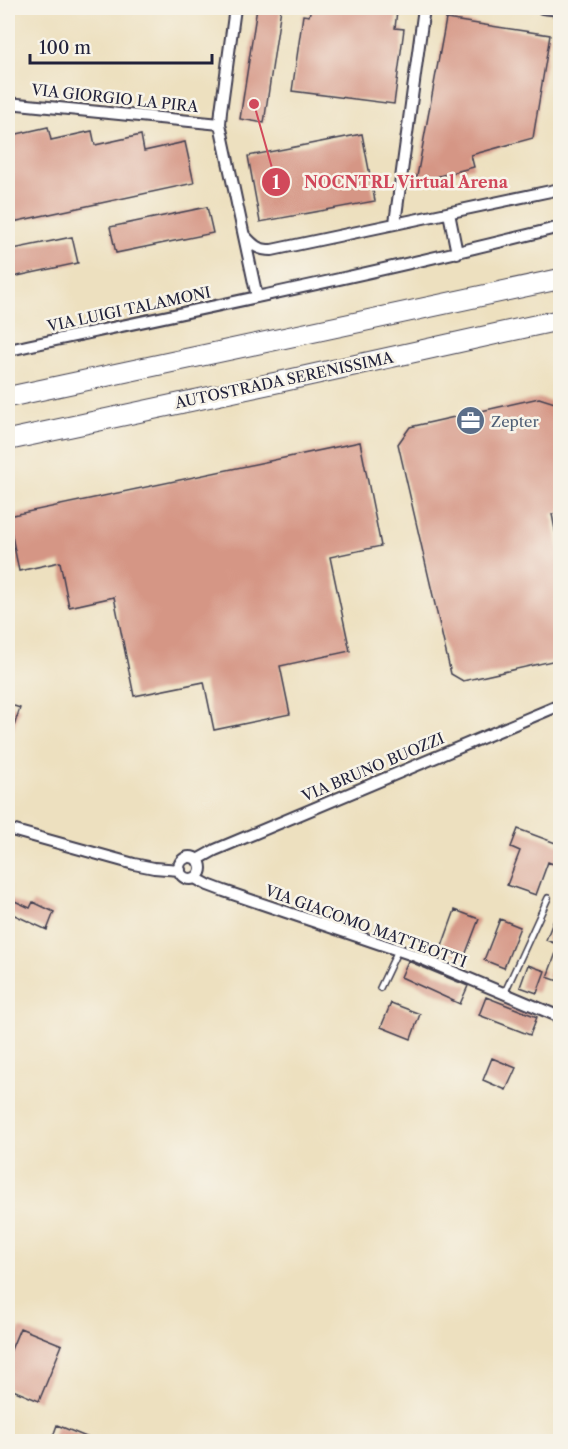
<svg xmlns="http://www.w3.org/2000/svg" width="568" height="1449" viewBox="0 0 568 1449" font-family="'Libre Caslon Text',serif">
<rect width="100%" height="100%" fill="#f7f3e8"/>
<filter id="ink" filterUnits="userSpaceOnUse"><feTurbulence type="fractalNoise" baseFrequency=".0167" numOctaves="2"/><feDisplacementMap in="SourceGraphic" scale="12" xChannelSelector="R" yChannelSelector="G"/><feConvolveMatrix kernelMatrix="1 2 1 2 8 2 1 2 1" color-interpolation-filters="sRGB"/></filter>
<filter id="wash" filterUnits="userSpaceOnUse"><feTurbulence type="fractalNoise" baseFrequency=".008" numOctaves="4" result="noise"/><feDisplacementMap in="SourceGraphic" scale="24" xChannelSelector="R" yChannelSelector="G"/><feGaussianBlur stdDeviation="1.35" result="paint"/><feColorMatrix in="noise" values="0 0 0 0 0 0 0 0 0 0 0 0 0 0 0 0 0 1.4 0 .05"/><feComposite in="paint" operator="in"/></filter>
<g filter="url(#wash)">
<rect width="100%" height="100%" fill="#ede0bf"/>
<g id="blocks">
<path fill="#d59685" d="M257,8H281L264,123L240,119Z
M311,8H362L397,11L395,28L404,29L394,104L292,91L303,15L309,16Z
M446,19L550,35L533,138L471,155L474,167L416,182Z
M48,127L51,140L92,131L95,145L141,135L144,151L185,142L194,183L8,223V136Z
M362,134L375,201L260,222L248,156Z
M207,207L213,233L116,253L110,227Z
M72,237L78,263L8,278V250Z
M539,398L555,403L561,428V512L552,514L561,560V659L463,681L451,674L398,444L410,427Z
M360,442L381,546L330,557L350,651L280,666L290,714L214,730L204,682L134,696L114,597L69,607L60,562L19,571L8,516Z
M8,704L20,708L9,741H8Z
M518,829L561,845V853L556,865L548,862L536,895L507,885L520,851L511,847Z
M8,898L30,908L33,902L54,912L47,930L8,912Z
M560,904H561V982L547,977L559,945L546,940Z
M455,910L479,919L464,958L441,949Z
M500,919L520,927L504,968L484,960Z
M408,961L468,986L460,1004L401,977Z
M528,965L545,971L537,993L520,987Z
M486,997L537,1017L530,1035L479,1015Z
M391,1003L420,1014L411,1039L381,1027Z
M492,1058L516,1068L506,1090L483,1080Z
M20,1328L62,1345L39,1401L8,1388V1357Z
M57,1425L96,1441V1442H51Z"/>
</g>
</g>
<g filter="url(#ink)">
<use href="#blocks" fill-opacity="0" stroke="#403e4f" stroke-width="1.5"/>
<g fill="none" stroke-linecap="round" stroke-linejoin="round">
<defs>
<path id="lane" d="M380,988L398,950
M504,994L548,898"/>
<path id="street" d="M235,8L221,111L220,124L257,297
M542,8L560,10
M8,103L220,124
M449,213L457,253
M395,223L424,8
M245,236C254,246 258,250 272,250L560,189
M8,350C192,311 377,273 560,227
M8,829L134,864L154,868L180,870
M179 868a11 11 0 1 1 22 0a11 11 0 1 1-22 0Z
M197,860L215,850L560,705
M195,878L208,885L224,891L413,955L560,1017"/>
<path id="highway" d="M8,397L560,279
M8,440L279,382L500,333L560,320"/>
</defs>
<use href="#lane" stroke="#403e4f" stroke-width="8"/>
<use href="#street" stroke="#403e4f" stroke-width="14"/>
<use href="#highway" stroke="#403e4f" stroke-width="22"/>
<use href="#lane" stroke="#fff" stroke-width="5"/>
<use href="#street" stroke="#fff" stroke-width="10"/>
<use href="#highway" stroke="#fff" stroke-width="20"/>
</g>
</g>
<defs>
<symbol id="office-disc" viewBox="-11 -11 22 22"><circle r="9.5" fill="#5c6f8a" stroke="#f7f3e8"/><path d="M-6-3h4V-5.5h4V-3h4V5H-6ZM-1-4.5V-3h2v-1.5ZM-6 0V1H6V0Z" fill="#fff"/></symbol>
</defs>
<g fill-rule="evenodd">
<use href="#office-disc" x="454" y="404" width="33" height="33"/>
</g>
<g text-anchor="middle" dominant-baseline="central" stroke-width="5" stroke-linejoin="round" paint-order="stroke">
<g font-size="15" fill="#22223b" stroke="#f7f3e8">
<text transform="translate(115 98) rotate(6)">VIA GIORGIO LA PIRA</text>
<text transform="translate(129 309) rotate(-12)">VIA LUIGI TALAMONI</text>
<text transform="translate(284 380) rotate(-12)">AUTOSTRADA SERENISSIMA</text>
<text transform="translate(373 767) rotate(-23)">VIA BRUNO BUOZZI</text>
<text transform="translate(366 926) rotate(20)">VIA GIACOMO MATTEOTTI</text>
</g>
<g font-size="15" fill="#4e5e75" stroke="#f7f3e8" text-anchor="start">
<text x="491" y="421">Zepter</text>
</g>
</g>
<path fill="none" stroke="#d1495b" stroke-width="2" d="M254 104L276 182"/>
<g fill="#d1495b" stroke="#f7f3e8" stroke-width="2">
<circle cx="254" cy="104" r="6"/>
<circle cx="276" cy="182" r="15"/>
</g>
<g font-size="18" text-anchor="middle" font-weight="bold" fill="#fff">
<text x="276" y="189">1</text>
</g>
<g font-size="16" text-anchor="middle" font-weight="bold" fill="#d1495b" stroke="#f7f3e8" stroke-width="5" stroke-linejoin="round" paint-order="stroke">
<text x="406" y="188">NOCNTRL Virtual Arena</text>
</g>
<rect width="568" height="1449" fill="none" stroke="#f7f3e8" stroke-width="30"/>
<path d="M30 54v9h182v-9" fill="none" stroke="#22223b" stroke-width="3"/>
<text x="39" y="54" font-size="18" fill="#22223b" stroke="#f7f3e8" stroke-width="4.5" paint-order="stroke">100 m</text>
</svg>
